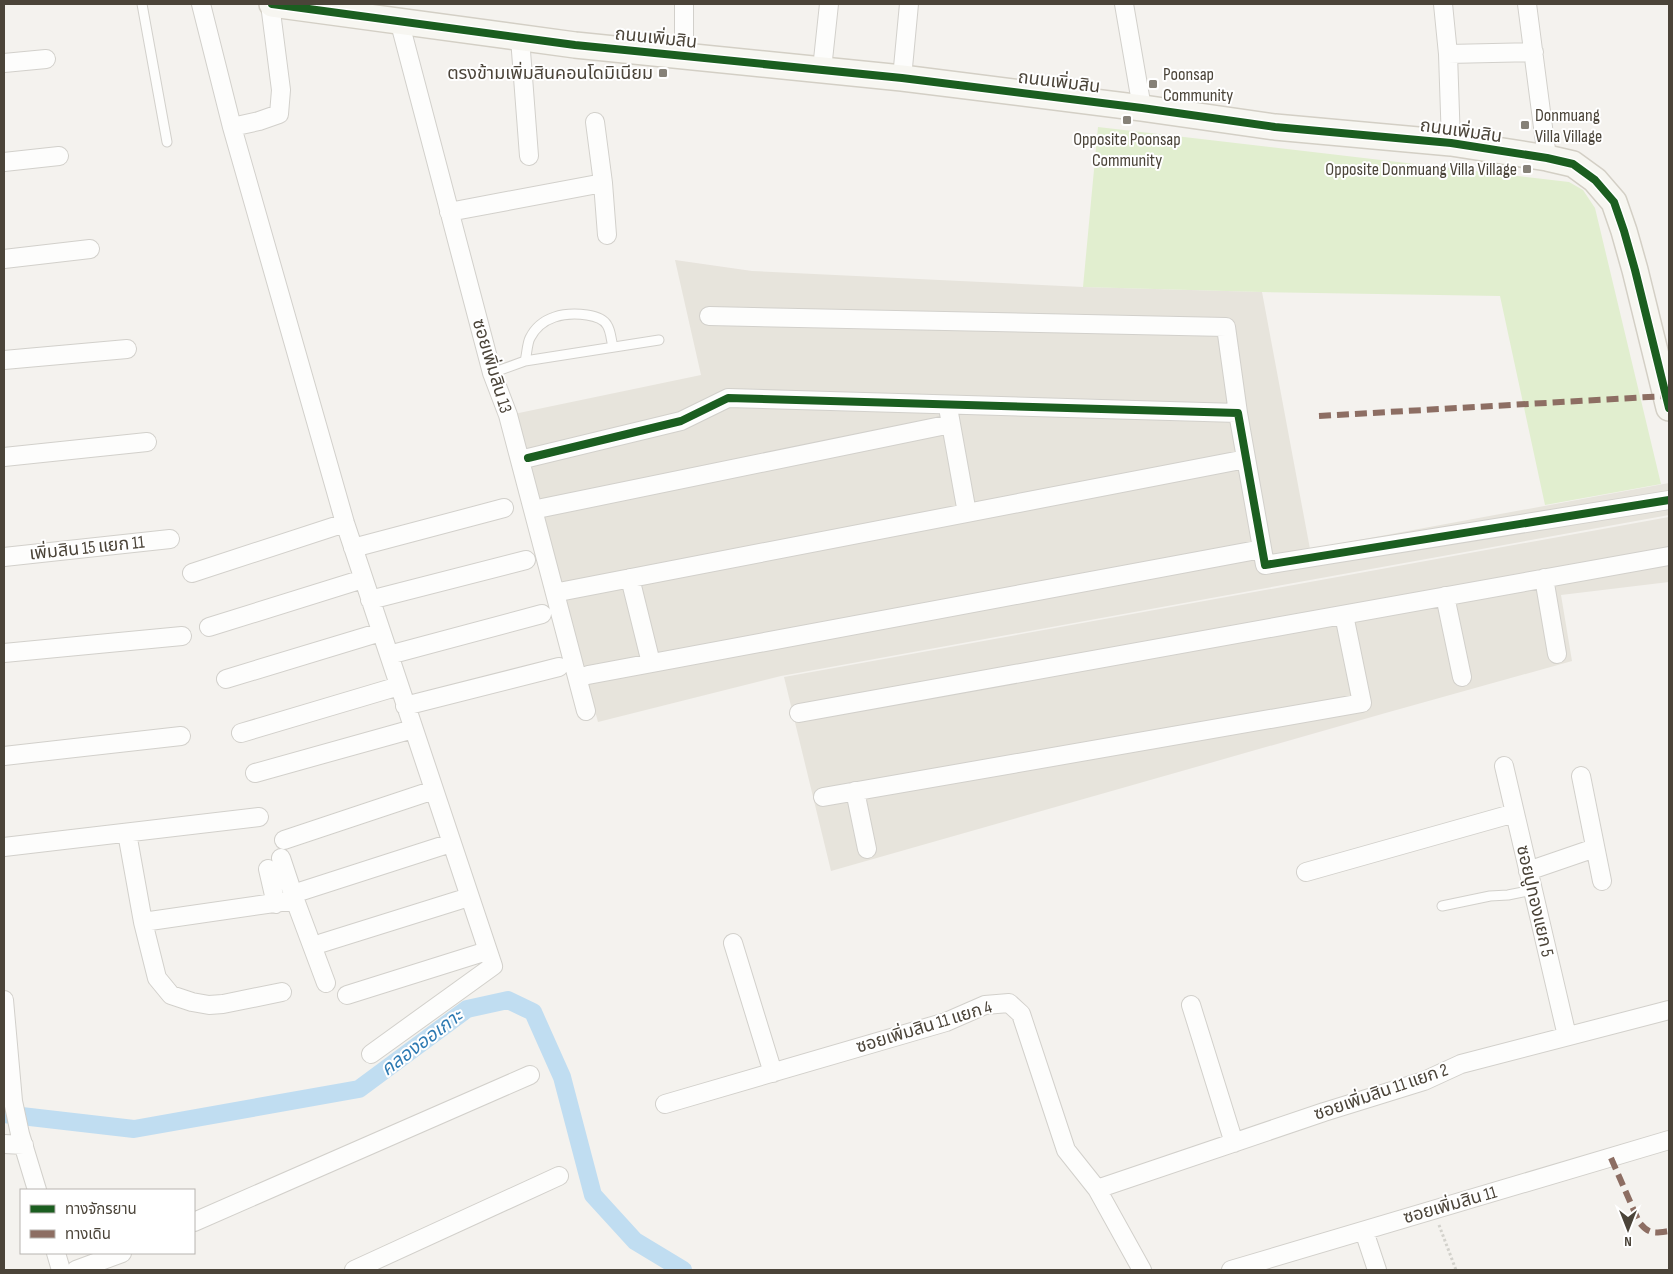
<svg xmlns="http://www.w3.org/2000/svg" width="1673" height="1274" viewBox="0 0 1673 1274" font-family="'Sofia Sans Condensed','Noto Sans Thai',sans-serif">
<rect width="100%" height="100%" fill="#f4f2ee"/>
<path fill="#e7e4dc" d="M675,260L752,271L1083,287L1262,292L1310,549L1669,483V515L781,676L598,722L514,414L701,375Z
M1669,517V582L1561,595L1572,661L1382,714L831,871L784,677Z"/>
<path fill="#e1eecf" d="M1098,127L1569,182L1583,190L1595,208L1661,484L1545,505L1500,296L1262,292L1083,287Z"/>
<g fill="none" stroke-linecap="round" stroke-linejoin="round">
<path stroke="#c0ddf1" stroke-width="18" d="M4,1114L134,1129L359,1089L467,1009L508,1000L533,1012L562,1077L593,1195L635,1241L683,1270"/>
<defs>
<path id="lane" d="M142,4L167,142
M525,361C527,354 527,344 530,338C541,316 565,312 587,315C594,316 603,318 607,325C611,331 611,340 613,347
M492,373L525,361L659,340
M1442,906L1490,896L1508,895L1533,890"/>
<path id="street" d="M201,4L232,127L345,523L493,966L371,1054
M684,4V57
M1124,4L1142,108
M1443,4L1448,54L1451,143
M1527,4L1547,158
M399,20L492,373L508,415L586,711
M520,38L529,156
M1448,54L1534,52
M4,63L46,59
M822,69L829,4
M902,78L909,4
M595,122L603,183
M232,127L259,121L279,114L281,90L270,4
M4,162L59,156
M449,212L603,183L607,235
M4,259L90,249
M709,316L1226,327L1238,413
M4,360L127,349
M949,413L967,513
M4,457L147,442
M528,458L681,421L728,398L1238,413L1265,565L1669,500
M542,508L951,424
M353,548L504,508
M4,557L170,539
M192,573L345,523
M630,578L651,663
M1544,578L1557,654
M564,591L1246,459
M1445,596L1462,677
M370,600L526,560
M209,627L363,579
M4,653L182,636
M389,655L542,614
M588,675L1262,549
M226,679L381,632
M405,706L559,667
M799,713L1669,556
M241,733L399,686
M4,756L181,736
M1504,766L1567,1036
M255,773L413,729
M1581,776L1602,881
M855,791L867,849
M823,797L1362,703L1344,615
M127,833L143,922L157,978L171,995L192,1002L209,1005L223,1004L282,992
M284,840L434,790
M4,847L259,817
M268,869L276,904
M1528,871L1595,848
M1306,872L1515,813
M302,891L451,843
M295,900L326,983
M143,922L295,900L281,858
M322,943L469,897
M733,943L773,1073
M347,995L487,951
M4,1000L13,1101L20,1134L37,1190
M1191,1005L1234,1143
M665,1104L946,1022L985,1005L1009,1003L1021,1014L1066,1150L1097,1189L1142,1270
M4,1144L24,1145
M1097,1189L1324,1112L1424,1081L1461,1064L1669,1010
M194,1222L530,1075
M1364,1231L1377,1270
M56,1253L61,1270
M76,1270L122,1253
M354,1270L559,1176
M1231,1270L1669,1140"/>
<path id="secondary" d="M272,4L575,45L902,78L1142,108L1275,127L1451,143L1547,158L1573,164L1595,180L1614,202L1624,231L1635,270L1669,408"/>
</defs>
<use href="#lane" stroke="#d2d0cb" stroke-width="11"/>
<use href="#street" stroke="#d2d0cb" stroke-width="20"/>
<use href="#secondary" stroke="#d3cfc5" stroke-width="28"/>
<path stroke="#d3d2cc" stroke-width="3" stroke-dasharray="2.5 2.5" stroke-linecap="butt" d="M1439,1225L1456,1270"/>
<use href="#lane" stroke="#fdfdfc" stroke-width="9"/>
<use href="#street" stroke="#fdfdfc" stroke-width="18"/>
<use href="#secondary" stroke="#f7f6f1" stroke-width="25"/>
<path stroke="#8d6e63" stroke-width="6" stroke-dasharray="12 6" stroke-linecap="butt" d="M1319,416L1666,396
M1611,1158L1639,1222C1649,1235 1655,1233 1669,1231"/>
<defs>
<path id="cycleway" d="M272,4L575,45L902,78L1142,108L1275,127L1451,143L1547,158L1573,164L1595,180L1614,202L1624,231L1635,270L1669,408
M528,458L681,421L728,398L1238,413L1265,565L1669,500"/>
</defs>
<use href="#cycleway" stroke="#fff" stroke-width="11"/>
<use href="#cycleway" stroke="#1b5e20" stroke-width="8"/>
</g>
<g fill="#868178" stroke="#fff" stroke-width="2">
<rect x="658" y="68" width="10" height="10" rx="2.5"/>
<rect x="1148" y="79" width="10" height="10" rx="2.5"/>
<rect x="1122" y="115" width="10" height="10" rx="2.5"/>
<rect x="1520" y="120" width="10" height="10" rx="2.5"/>
<rect x="1522" y="164" width="10" height="10" rx="2.5"/>
</g>
<g text-anchor="middle" dominant-baseline="central" stroke-width="4" stroke-linejoin="round" paint-order="stroke">
<g font-size="18" fill="#4b4439" stroke="#fff">
<text transform="translate(656 38) rotate(6)">ถนนเพิ่มสิน</text>
<text transform="translate(1059 82) rotate(7)">ถนนเพิ่มสิน</text>
<text transform="translate(1461 131) rotate(8)">ถนนเพิ่มสิน</text>
<text transform="translate(492 366) rotate(73)">ซอยเพิ่มสิน 13</text>
<text transform="translate(87 548) rotate(-6)">เพิ่มสิน 15 แยก 11</text>
<text transform="translate(1535 901) rotate(77)">ซอยปูทองแยก 5</text>
<text transform="translate(924 1027) rotate(-17)">ซอยเพิ่มสิน 11 แยก 4</text>
<text transform="translate(1381 1092) rotate(-19)">ซอยเพิ่มสิน 11 แยก 2</text>
<text transform="translate(1450 1205) rotate(-16)">ซอยเพิ่มสิน 11</text>
</g>
<g font-size="18" fill="#4b4439" stroke="#fff" text-anchor="end">
<text x="653" y="73">ตรงข้ามเพิ่มสินคอนโดมิเนียม</text>
<text x="1163" y="74" text-anchor="start">Poonsap<tspan x="1163" dy="21">Community</tspan></text>
<text x="1535" y="115" text-anchor="start">Donmuang<tspan x="1535" dy="21">Villa Village</tspan></text>
<text x="1127" y="139" text-anchor="middle">Opposite Poonsap<tspan x="1127" dy="21">Community</tspan></text>
<text x="1517" y="169">Opposite Donmuang Villa Village</text>
</g>
<g font-size="19" font-style="italic" fill="#2e7ab2" stroke="#fff">
<text transform="translate(422 1043) rotate(-37)">คลองออเกาะ</text>
</g>
</g>
<rect width="1673" height="1274" fill="none" stroke="#4b4439" stroke-width="10"/>
<rect x="20" y="1189" width="175" height="65" fill="#ffffff" stroke="#b7b4b0"/>
<rect x="30" y="1205" width="25" height="8" fill="#1b5e20" stroke="#b7b4b0"/>
<text x="65" y="1214" font-size="15" fill="#4b4439">ทางจักรยาน</text>
<rect x="30" y="1230" width="25" height="8" fill="#8d6e63" stroke="#b7b4b0"/>
<text x="65" y="1239" font-size="15" fill="#4b4439">ทางเดิน</text>
<g transform="translate(1628 1229) rotate(180)" stroke="#ffffff" stroke-width="4" paint-order="stroke">
<path d="M0-4L9 19L0 12L-9 19Z" fill="#4b4439"/>
<text y="-8" font-size="14" font-weight="bold" text-anchor="middle" fill="#4b4439">N</text>
</g>
</svg>
